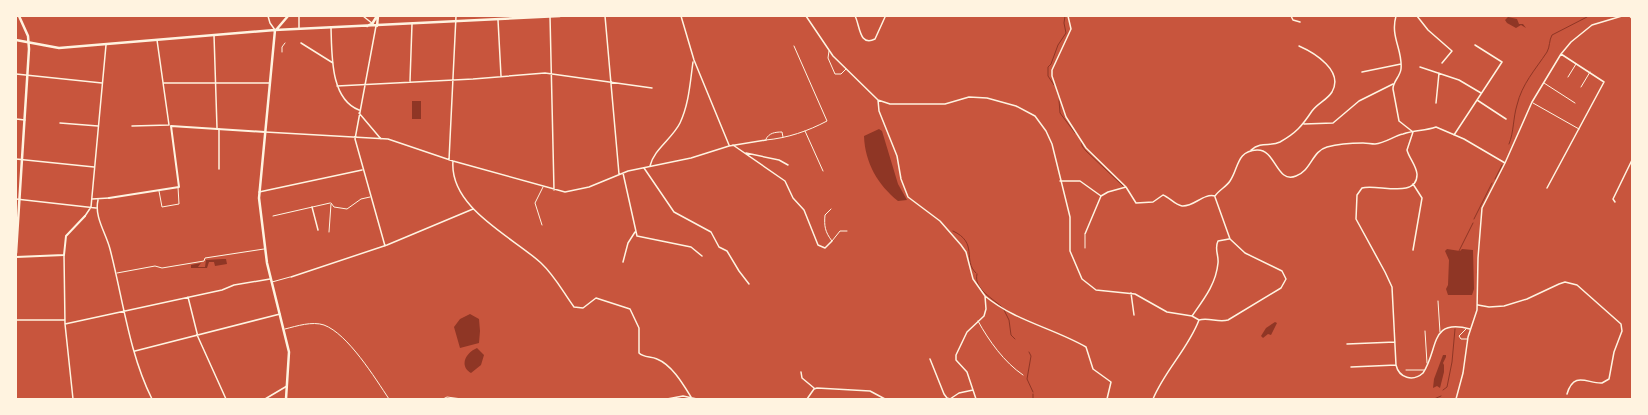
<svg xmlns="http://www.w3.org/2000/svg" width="1648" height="415" viewBox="0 0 1648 415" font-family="Cabin,sans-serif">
<rect width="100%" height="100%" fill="#c8553d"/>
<path fill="#8f3625" d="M1508,17L1517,19L1519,24H1523L1526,28L1521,25L1516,28L1507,23L1505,20Z
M412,101H421V119H412Z
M879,129L882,131L898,184L907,200L898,201C878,185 865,163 864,136Z
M1447,249L1460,251L1462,249L1473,250L1474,289L1472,295H1448L1446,289L1448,285L1449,260L1445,251Z
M223,259H226L227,264L215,266L214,262H209L207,268H191V265L201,263L198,267H205L206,260Z
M470,314L479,319L480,331L479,343L460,348L454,327L460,319Z
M1275,322L1277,323L1271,335L1268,334L1263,338L1261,336L1266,328Z
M477,348L484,355L481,365L471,373C458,365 467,352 477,348Z
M1443,355H1446V357L1443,363L1444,365V372L1440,388L1437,386L1433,388L1434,379Z"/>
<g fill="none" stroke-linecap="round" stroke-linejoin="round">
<path stroke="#8f3625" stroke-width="1" d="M1054,85L1048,76V67L1051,64L1058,45L1066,33L1064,23L1065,16
M1059,100L1060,113L1075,133
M1082,142V146L1086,151L1123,186
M1509,144C1514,132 1513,118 1517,105C1522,84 1535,70 1547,52C1550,47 1549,40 1552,35L1587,17
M1495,179L1502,165
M1474,219L1492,183
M953,231C979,243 962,260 976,273
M1459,251L1473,223
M977,274C973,289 994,299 1003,308
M1004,310L1009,320L1011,335L1015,339
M1029,352L1031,356L1027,379L1033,392
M1443,390L1447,387L1452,362L1455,329
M1033,394V399
M1434,399L1441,396"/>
<path stroke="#fff3e0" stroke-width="1" d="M829,51L828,58L835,74H841L846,69
M282,52V47L285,43
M1568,77L1576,64
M1544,83L1575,103
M1581,87L1590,72
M1533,103L1579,129
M805,131L823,171
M766,139C769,133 775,132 782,132L783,137
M766,140C788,138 808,131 827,121L794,46
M159,191L162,207L179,204L178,187
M831,209L825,215C824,226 825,232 832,241L840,231H847
M273,216L330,203
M542,225L535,203L543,187
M1085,235V248
M117,273L155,266L162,268L204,261L205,258L264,249
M1438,301L1440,332
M978,321C989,341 1004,362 1023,375
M285,329C297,326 312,321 324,325C348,334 375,378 389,399
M1466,329L1459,336L1461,339H1467
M1425,331L1427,363
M1406,370H1424
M443,399L447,397L462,399"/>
<path stroke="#fff3e0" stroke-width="1" d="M331,203L334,207L347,209L361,199L370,197
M329,232L331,204
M272,282L290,277"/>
<path stroke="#fff3e0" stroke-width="1.5" d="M268,16L270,23L275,30
M299,16V28
M363,16L373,24
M550,16L554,190
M605,16L619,174
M681,16L694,60L729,145
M806,16L833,56L878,100L890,104H945L969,97L987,98L1016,106L1035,116L1046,131L1052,144L1070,217V251L1082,279L1096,290L1135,294L1167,312L1192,316L1199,320
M855,16C860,25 859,47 875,39L885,17
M1068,16L1071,29L1052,70V76L1066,117L1086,148L1126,187L1136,203L1153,202L1163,195C1169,197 1175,205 1182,206C1194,207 1203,193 1215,196
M1291,16L1293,20L1300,22
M1396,16C1390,37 1403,50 1401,69C1400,77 1393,81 1393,89L1399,121L1413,132L1407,150C1409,158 1416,165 1417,174C1418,200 1375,183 1362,188L1357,195L1356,219L1385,272L1392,287L1396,365C1399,378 1413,382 1423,373C1439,349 1429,318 1470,329
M1417,16L1428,30L1452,51L1442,63
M498,20L501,76
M376,26L355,139L385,246
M331,28C332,54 330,99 359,110
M214,35L217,128
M157,40L169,125
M301,43L333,63
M1420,67L1459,80L1481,93
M1362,72L1401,64
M16,74L102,83
M410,81L412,24
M163,83H270
M337,86L473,79L545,73L652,88
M878,100L879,111L897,156L901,179L908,197L940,221L961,245L966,252L973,279L985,296L986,309L984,316L967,332L956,355V360L967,372L976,399
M1477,100L1506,119
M1436,103L1439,73
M359,113L381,139
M16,119L25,120
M60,123L98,126
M1304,124L1333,123L1359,101L1393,84
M132,126L169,125
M219,129V169
M265,132L388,139L453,161L565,192L589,187L628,171L691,158L729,146L766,140
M1454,135L1502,62L1475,45
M733,145L785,181L793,198L804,210L818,245L825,248L832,241
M1251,150C1262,141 1270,147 1280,142C1296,133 1302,126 1312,111C1318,103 1327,100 1332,92C1344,71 1315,53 1299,46
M746,153L779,160L788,165
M16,159L94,167
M449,160L456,16
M453,161C449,208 513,237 541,263C555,276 563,292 574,307L583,308L596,298L630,309L639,328V353C644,358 651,356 657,359C672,365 683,384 691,397
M650,166C654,149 672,139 680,123C689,104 690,83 693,62
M644,168L674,212L711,232L719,247L727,251L739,271L749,284
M623,173L637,236L691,247L702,256
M1060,181H1080L1101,196
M1413,184L1422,198L1413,250
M1547,188L1604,82L1561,54
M259,192L362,170
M1215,196C1219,190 1226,187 1230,181C1239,168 1236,151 1257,150C1276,149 1276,184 1296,176C1311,171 1312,151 1327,147C1338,144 1351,143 1363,143C1367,143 1371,144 1375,144C1385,143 1394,136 1403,134C1414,130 1425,131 1436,127L1464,139L1505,163
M16,199L96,208
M92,199L109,198
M98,200C94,217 106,233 110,249C123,299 129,353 152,399
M1615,202L1613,199L1632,160
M312,207L318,230
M85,216L91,207L106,45
M1085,234L1101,196L1108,192L1126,187
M64,255L65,324L73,399
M623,262L628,243L635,232
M291,277L387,245L473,209
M1131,293L1134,315
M985,296C1015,321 1053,328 1086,347L1093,369L1111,382L1107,399
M188,297L198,337L226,399
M1478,305L1489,307L1504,306L1527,299L1559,284L1565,282L1577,285L1621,324L1622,331L1614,352L1609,379L1602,383C1588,384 1574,370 1567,394
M1192,316C1204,299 1216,284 1218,263C1219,255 1214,249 1218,241L1229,239
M16,320H64
M1199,320C1209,317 1218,323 1228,320L1281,288L1286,279L1282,271L1245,253L1230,239L1215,197
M65,324L222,290L234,285L270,279
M1347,344L1395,342
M135,351L280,314
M930,359L944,394L947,398L950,399
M1351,367L1396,365
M801,372L802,378L814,388
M265,399L287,386
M667,399L683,396L697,399
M807,399L814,389L817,388L870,391L885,399
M950,399L959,393L973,390
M1153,399C1165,370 1188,349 1199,320
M1456,399L1463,373L1468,337L1477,310L1478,258L1482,208L1505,163L1532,102L1561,54L1571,42L1592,25L1622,16"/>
<path stroke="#fff3e0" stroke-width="2" d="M109,198L179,187L171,126L265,132
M16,257L64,255L66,236L85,216"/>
<path stroke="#fff3e0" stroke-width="2" d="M1630,16L1632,18"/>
<path stroke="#fff3e0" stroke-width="2.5" d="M367,26L372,24L377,16
M377,26L378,16
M275,30L259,198L267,263L289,352L286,399
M276,30L288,16
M16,40L59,48L275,30L560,16
M16,253L29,49L28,36L19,16"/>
</g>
<rect width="1648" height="415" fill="none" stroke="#fff3e0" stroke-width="34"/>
</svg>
